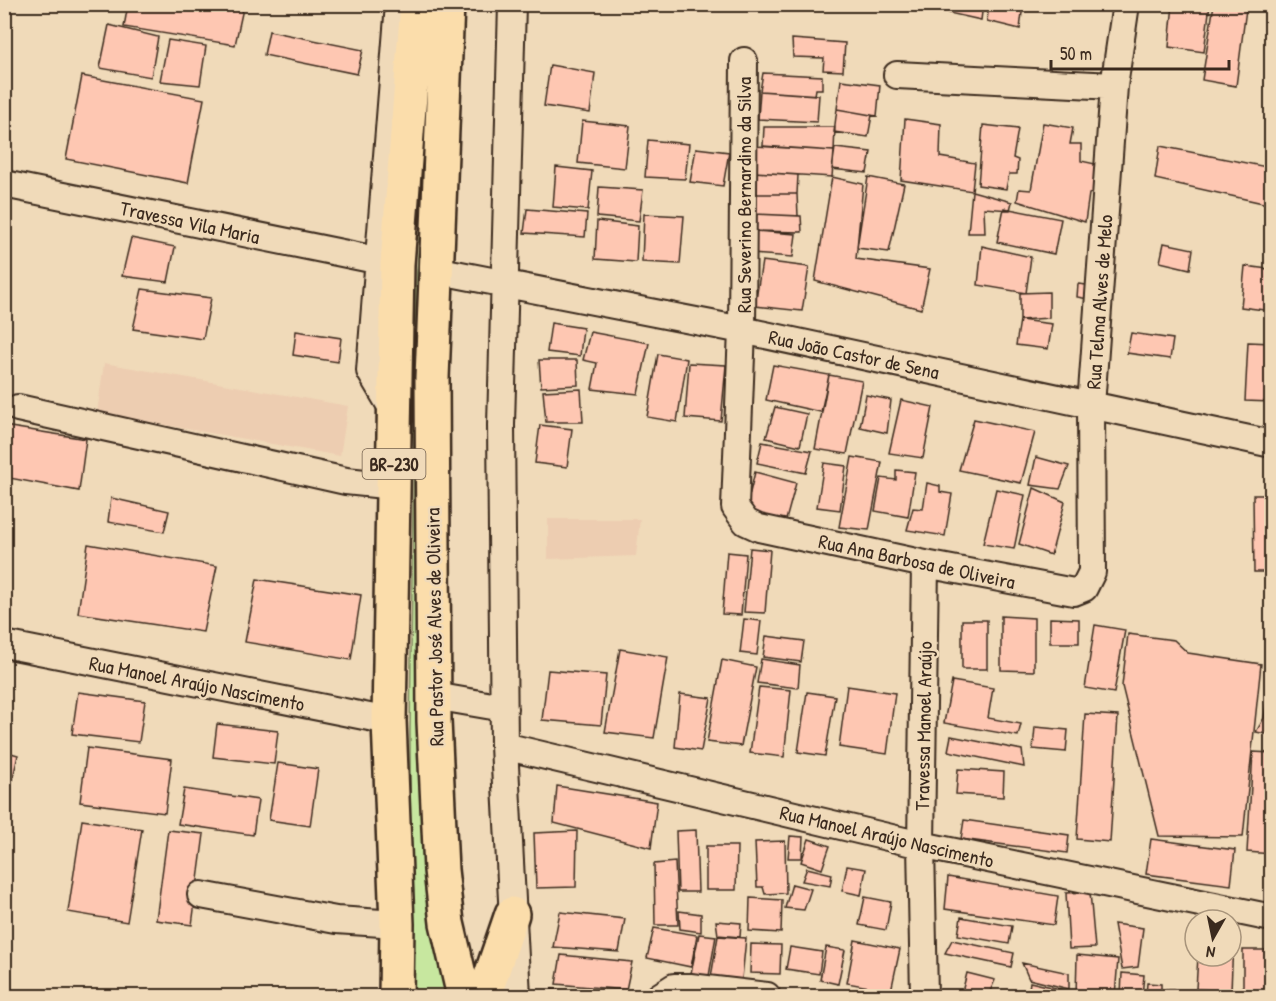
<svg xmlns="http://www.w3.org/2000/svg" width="1276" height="1001" viewBox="0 0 1276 1001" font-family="'Patrick Hand',sans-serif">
<rect width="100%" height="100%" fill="#f0dab9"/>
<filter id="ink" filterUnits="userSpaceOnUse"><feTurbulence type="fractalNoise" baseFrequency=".0167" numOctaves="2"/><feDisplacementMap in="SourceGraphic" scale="12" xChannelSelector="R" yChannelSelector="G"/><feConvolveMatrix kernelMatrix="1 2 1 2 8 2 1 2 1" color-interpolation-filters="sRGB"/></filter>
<g filter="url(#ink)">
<path fill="#edcdb1" d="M104,363L348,406L340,456L97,413Z
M548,519H640L636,556L548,559Z"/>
<path fill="#c7e79f" stroke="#81885e" stroke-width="1.5" d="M434,5L426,290L456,996H411L410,732L416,285Z"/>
<path fill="#fec7b2" stroke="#3b2a1e" stroke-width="1.5" d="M128,4H244L235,45L124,27Z
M949,4H983L981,20L949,13Z
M989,4H1023L1020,29L987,21Z
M1173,4H1210L1204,52L1169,47Z
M1214,4L1246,9L1236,86L1202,80Z
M109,25L158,37L151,77L100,68Z
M269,31L363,50L357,74L264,55Z
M792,39L845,43L843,71L823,70L824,58L793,57Z
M168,40L206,46L200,85L160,81Z
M550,65L595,73L590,113L544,106Z
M763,73L822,76V89H816L815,95L760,91Z
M82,76L204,99L188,183L66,159Z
M841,80L880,85L877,116L837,109Z
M760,91L819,95L817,122L758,119Z
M837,109L872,115L868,137L834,132Z
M905,119L941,124L940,157L975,163L972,191L901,180Z
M582,121L630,126L625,168L578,163Z
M1043,123L1073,128L1070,144H1081V161L1100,165L1096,191L1089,194L1085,222L1017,201L1019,189L1031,190Z
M983,125L1018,129L1013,158L1018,160L1017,174H1009L1006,189L978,185Z
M764,127H835L834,151L763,146Z
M648,140L689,144L685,179L645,177Z
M755,146L834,151L832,177L754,172Z
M1160,146L1272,168V205L1155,179Z
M696,148L729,152L723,186L690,182Z
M835,148L871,152L867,173L832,169Z
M556,167L592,171L588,210L553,207Z
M754,172L798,175L797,194H753Z
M832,177L863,184L856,259L930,269L921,309L815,281Z
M868,177L904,184L889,252L857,248Z
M599,187L643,190L639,221L597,217Z
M972,191L1012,202L1010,210L984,208L985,233H968Z
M753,194H797L798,216L755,214Z
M1004,208L1061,219L1054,254L997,242Z
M527,209L587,214L585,237L524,233Z
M644,214L684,216L680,264L642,262Z
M755,214L801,216L802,232L754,231Z
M597,221L638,226L636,262L595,259Z
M754,231L796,234L793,257L752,254Z
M131,238L175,247L168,282L122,276Z
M1164,243L1193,249L1190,269L1160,262Z
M982,246L1031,257L1026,293L978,285Z
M762,261L809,267L802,311L755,306Z
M1245,266L1268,269L1272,272V311L1241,307Z
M1078,284L1095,286L1094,300L1077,297Z
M142,289L211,298L203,339L133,329Z
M1049,292V318L1020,320V293Z
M1020,320L1052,324L1048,349L1016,345Z
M551,323L583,328L580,356L547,352Z
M296,331L341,338L338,362L293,355Z
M590,332L649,343L638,394L592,389L597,363L583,360Z
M1131,333L1173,339L1170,359L1127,353Z
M1248,342L1272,343V402L1245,401Z
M658,354L687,359L677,422L647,417Z
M539,360H577L578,385L541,387Z
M689,363L726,365L721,421L685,418Z
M773,365L829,375L821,412L766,400Z
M829,375L862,381L847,454L815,449Z
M581,389L583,422H546L543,391Z
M866,395L891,400L887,433L860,427Z
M901,400L933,407L923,458L889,453Z
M775,407L807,414L800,446L766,438Z
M974,419L1035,432L1021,483L959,470Z
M540,425L572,429L567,467L535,463Z
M4,426L86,439L79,491L4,477Z
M762,442L812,451L806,473L757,463Z
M852,457L882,462L869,530L839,527Z
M1036,457L1069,466L1060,489L1030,485Z
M824,463L846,466L840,510L817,507Z
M896,470L915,472L908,517L875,511L881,478L896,480Z
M755,472L796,483L786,520L745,513Z
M927,483L940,486V492L952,494L945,536L907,530L913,508L923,509Z
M1034,488L1065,502L1051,555L1019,544Z
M996,489L1025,495L1014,549L983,544Z
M1253,495H1272V572H1254Z
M111,498L169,511L164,532L108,522Z
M88,544L217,566L203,632L78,613Z
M750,548L770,550L765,613L744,612Z
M727,552L746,554L741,615L722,614Z
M257,579L361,595L351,660L245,642Z
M1001,616L1034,618V671L1001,670Z
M1050,618L1079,619V643H1050Z
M744,619L761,621L757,655L740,653Z
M962,620H987V669H962Z
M1095,625L1125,630L1114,693L1085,688Z
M1128,634L1174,640L1188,653L1261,664L1243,837L1159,836L1122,686Z
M766,636L804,641L801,662L763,657Z
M620,649L668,657L654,738L605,732Z
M761,659L800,665L798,688L757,683Z
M722,660L756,667L741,746L707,742Z
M548,670L606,675L601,725L542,720Z
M952,681L993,688L988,718L1021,724L1018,736L944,723Z
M847,686L895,693L887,754L839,747Z
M759,687L791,690L784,757L750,753Z
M78,692L145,701L139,742L72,734Z
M807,692L835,696L825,756L798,752Z
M680,694L711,698L701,751L675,747Z
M1266,705L1272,706V735L1256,732L1264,718Z
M1085,714L1118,716L1110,842L1077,839Z
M217,724L278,731L274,764L213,757Z
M1035,727L1068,730L1066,752L1033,749Z
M951,736L1022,750L1024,767L948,751Z
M87,748L172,759L165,813L80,802Z
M4,751L18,755L11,787L4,786Z
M1253,752L1272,753V854L1247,852Z
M278,763L318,769L310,826L269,820Z
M958,769L1004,772L1003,797L956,794Z
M557,786L657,802L651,848L554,823Z
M184,789L258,800L253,835L178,824Z
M82,820L142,829L127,922L68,912Z
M964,820L1069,835L1067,853L961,839Z
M168,830L204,834L192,925L156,920Z
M696,830L698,892H678L676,831Z
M577,831L576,887L536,888L534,833Z
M790,836L803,837L802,858H788Z
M809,839L830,846L822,869L801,862Z
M1151,839L1235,850L1231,885L1146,874Z
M785,841L786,893L765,894L763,887H757L755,842Z
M706,846H737L736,890H706Z
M675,862L678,925H655L654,864Z
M847,866L866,869L861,895L842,891Z
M807,868L832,874L830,886L802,881Z
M948,877L1058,896L1054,925L945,909Z
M792,884L811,889L804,910L785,908Z
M1090,892L1095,948L1069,949L1066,893Z
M865,897L891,902L886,930L859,925Z
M750,898L782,900L781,933L749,931Z
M679,911L701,914V932L680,929Z
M560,912L625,919L619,952L553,947Z
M961,917L1012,926L1009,944L958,935Z
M716,921L741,923L740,937L718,935Z
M1114,924L1143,928L1138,967L1122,969Z
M654,928L697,935L691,967L647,958Z
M699,934L716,936L709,976L691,973Z
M718,936L746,938L742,979L711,977Z
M855,940L900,949L891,991L847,983Z
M952,940L1014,953L1011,967L945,953Z
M1231,941H1233L1231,991L1196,989L1198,956H1231Z
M751,944L781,945L780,974L750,973Z
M790,947L822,952L819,974L786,969Z
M826,947L845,950L838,984L820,980Z
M1243,950H1272V996H1243Z
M561,955L632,962L626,990L556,984Z
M1077,955L1118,959L1115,996H1076Z
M1022,963L1069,973V989L1029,979Z
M967,973L995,980L988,996L962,992Z
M1122,973L1144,975L1142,996H1121Z
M1030,982L1073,992L1072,996H1028Z
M1147,983L1161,984V990H1191V996H1146Z
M552,989L609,996H552Z"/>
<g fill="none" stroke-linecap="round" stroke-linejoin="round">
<defs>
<path id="minor" d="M512,4L501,425L504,746L517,996
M744,61L742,330L735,507L746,522L759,528L925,564L1074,592L1084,588L1092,572L1091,406L1114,86L1126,4
M897,75L1114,86
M4,184L376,260
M435,270L742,330L1272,444
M18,408L346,481L394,486
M395,413L370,371L399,4
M4,644L389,721
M434,696L504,708
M504,746L921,845L1272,918
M201,895L336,920L397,924
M660,996L674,987H690L767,996
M924,996L921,845L925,564"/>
<path id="highway" d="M447,4L432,378L434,721L441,870L447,923L464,996
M396,996L397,924L389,721L397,264L417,4
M484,996L512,914"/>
</defs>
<use href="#minor" stroke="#3b2a1e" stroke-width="30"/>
<use href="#highway" stroke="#3b2a1e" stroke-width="38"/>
<use href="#minor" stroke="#f0dab9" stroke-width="26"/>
<use href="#highway" stroke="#fbddab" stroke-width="33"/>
</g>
</g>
<g text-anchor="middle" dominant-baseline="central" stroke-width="5" stroke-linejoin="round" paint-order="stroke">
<rect fill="#f0dab9" stroke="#715f4c" stroke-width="1.5" x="362.5" y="449" width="63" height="30" rx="4.5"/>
<g font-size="18" font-weight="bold" fill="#3b2a1e">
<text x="394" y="464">BR-230</text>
</g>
<g font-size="20" fill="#3b2a1e" stroke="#f0dab9">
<text transform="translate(743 195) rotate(-90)">Rua Severino Bernardino da Silva</text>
<text transform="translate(190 222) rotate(12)">Travessa Vila Maria</text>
<text transform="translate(1099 302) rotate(-86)">Rua Telma Alves de Melo</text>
<text transform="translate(854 354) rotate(12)">Rua João Castor de Sena</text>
<text transform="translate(917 561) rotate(12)">Rua Ana Barbosa de Oliveira</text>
<text transform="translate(434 627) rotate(-91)">Rua Pastor José Alves de Oliveira</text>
<text transform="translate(197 683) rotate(11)">Rua Manoel Araújo Nascimento</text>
<text transform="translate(923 726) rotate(-89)">Travessa Manoel Araújo</text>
<text transform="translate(887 836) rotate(13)">Rua Manoel Araújo Nascimento</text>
</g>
</g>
<rect width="1276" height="1001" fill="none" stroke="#f0dab9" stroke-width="24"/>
<rect x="12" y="12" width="1252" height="977" fill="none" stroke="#3b2a1e" stroke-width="2" filter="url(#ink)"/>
<g transform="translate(1213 938) rotate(189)"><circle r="28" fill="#f0dab9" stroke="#a8947b" stroke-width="1.5"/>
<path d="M0-4.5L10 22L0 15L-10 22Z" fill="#3b2a1e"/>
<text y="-9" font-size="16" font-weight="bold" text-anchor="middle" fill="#3b2a1e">N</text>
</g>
<path d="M1051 60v9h178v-9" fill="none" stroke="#3b2a1e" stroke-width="3"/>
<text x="1060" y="60" font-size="18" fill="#3b2a1e" stroke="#f0dab9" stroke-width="4.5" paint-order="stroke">50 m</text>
</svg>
